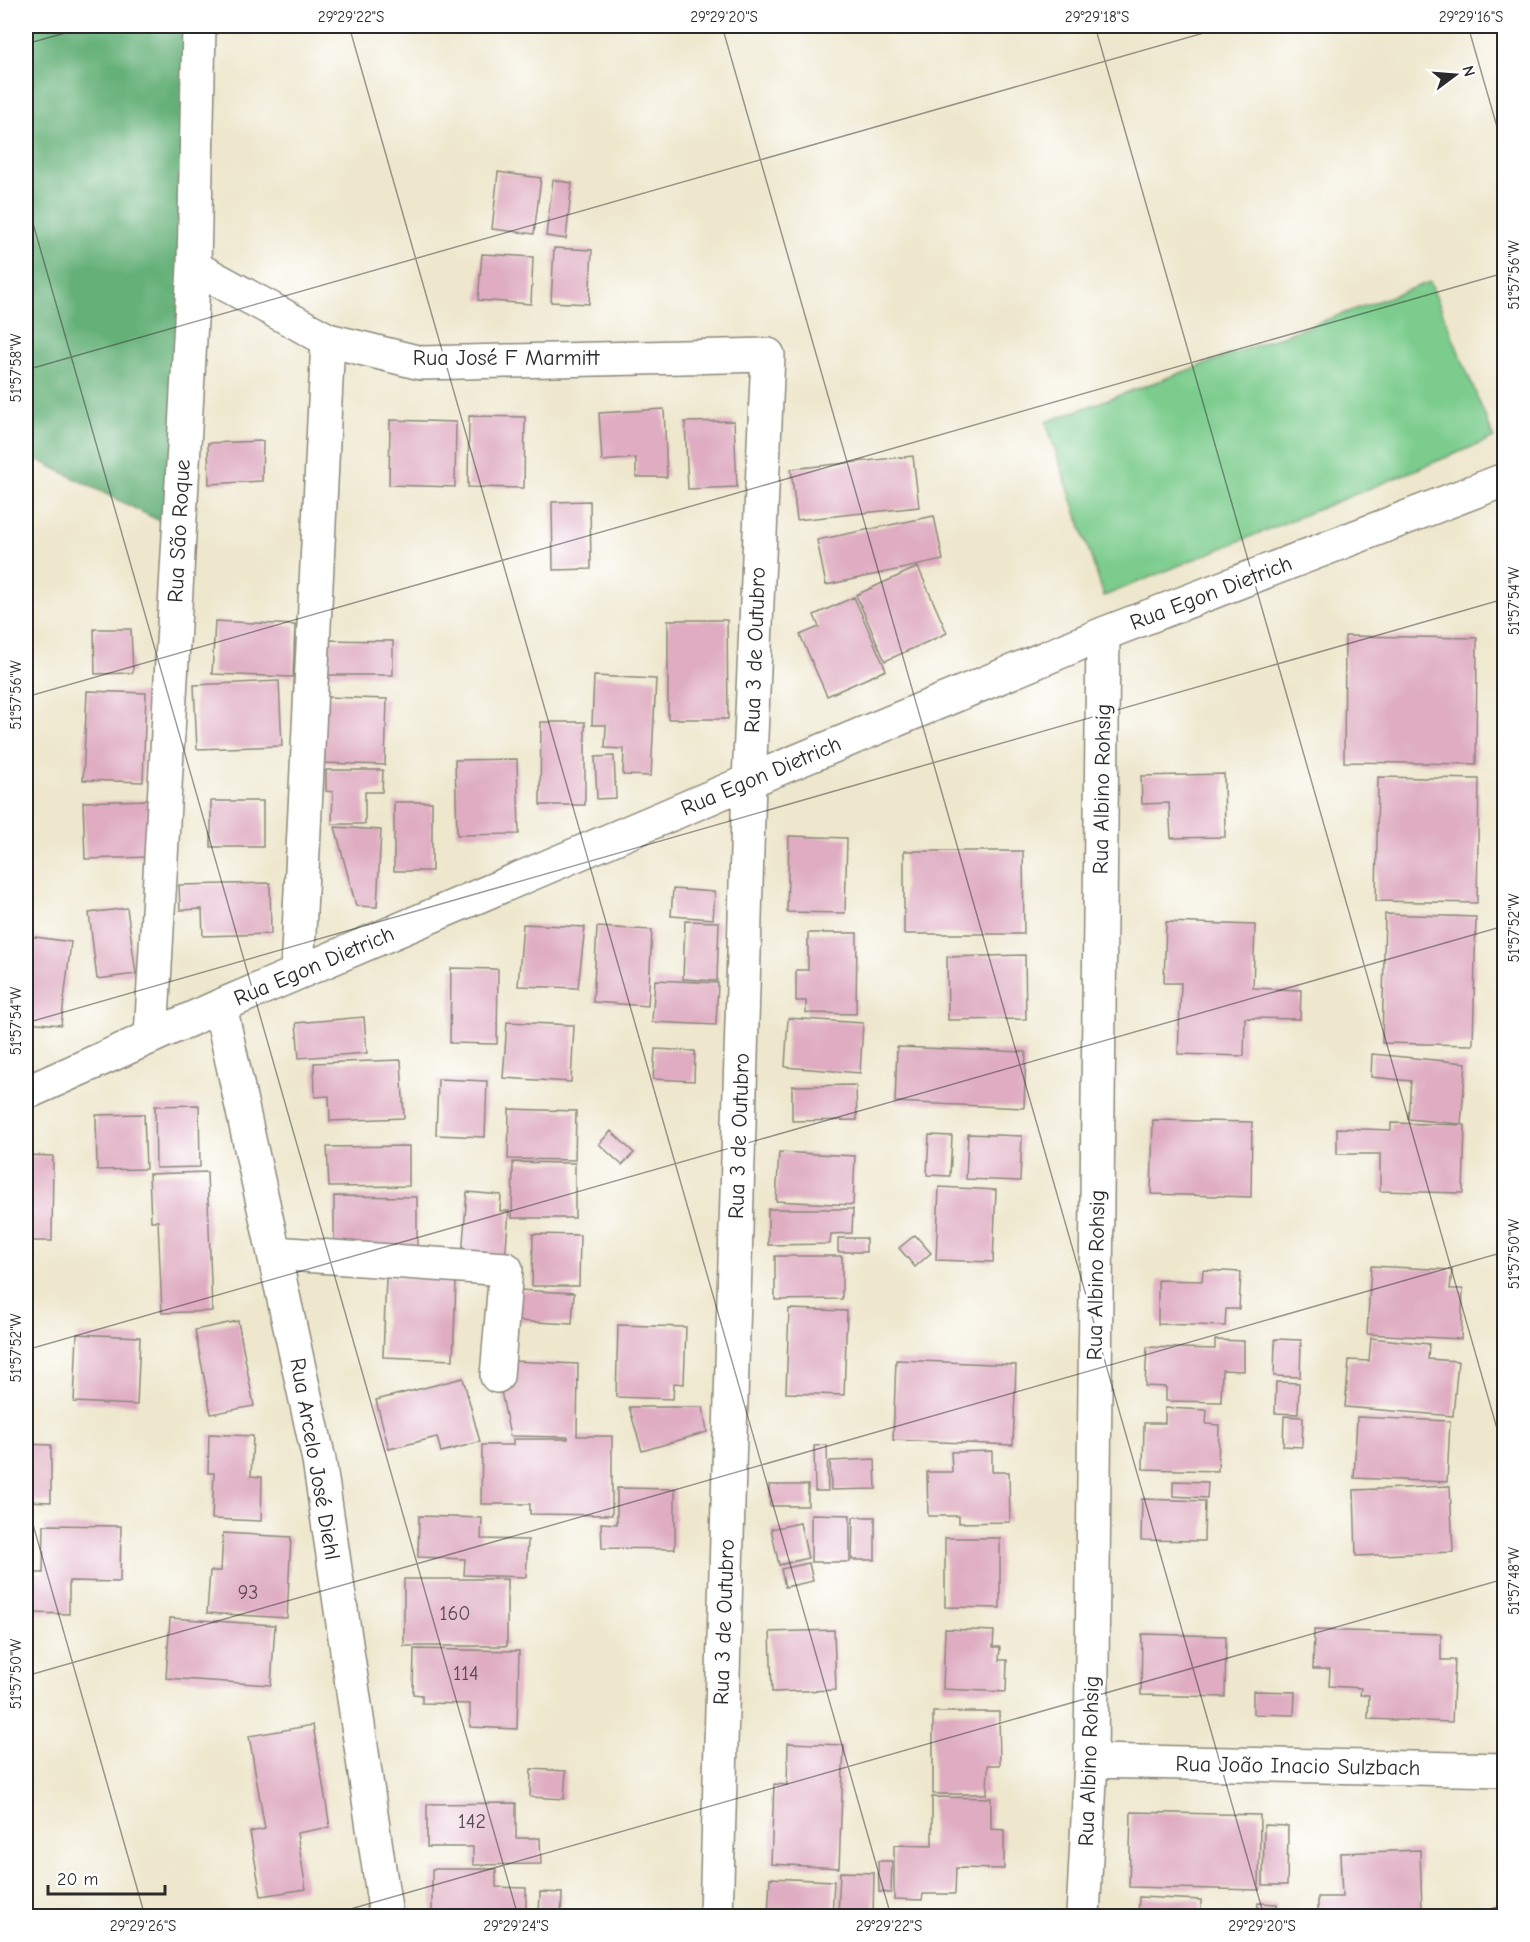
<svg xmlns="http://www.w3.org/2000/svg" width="1530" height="1942" viewBox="0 0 1530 1942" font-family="'Comic Neue',sans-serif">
<rect width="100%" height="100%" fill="#fff"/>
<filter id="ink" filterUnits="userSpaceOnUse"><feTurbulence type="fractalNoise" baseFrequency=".0167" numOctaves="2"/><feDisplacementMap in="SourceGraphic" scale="12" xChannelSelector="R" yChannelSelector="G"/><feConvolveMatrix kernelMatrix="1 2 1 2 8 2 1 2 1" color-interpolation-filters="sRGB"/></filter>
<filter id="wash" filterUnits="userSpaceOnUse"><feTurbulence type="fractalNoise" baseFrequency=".008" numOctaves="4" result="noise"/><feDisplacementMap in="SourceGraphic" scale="24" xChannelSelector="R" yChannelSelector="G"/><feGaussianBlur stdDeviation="1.35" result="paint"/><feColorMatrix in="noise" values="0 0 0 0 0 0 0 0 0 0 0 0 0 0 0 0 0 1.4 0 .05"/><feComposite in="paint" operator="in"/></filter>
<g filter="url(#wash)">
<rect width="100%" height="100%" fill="#eee7cd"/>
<path fill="#7ccc8d" stroke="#547c5c" stroke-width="1.5" d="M1430,282L1494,438L1104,596L1046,422Z"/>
<path fill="#65b078" stroke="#486e52" stroke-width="1.5" d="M26,26H193L174,528L26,454Z"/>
<g id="blocks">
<path fill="#dfacc1" d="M498,172L541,178L534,234L492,229Z
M553,180L572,183L566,239L546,236Z
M554,248L592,250L589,304L551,302Z
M482,254L533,257L531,304L478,300Z
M664,409L667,477H636V458L602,461L599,413Z
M469,416L525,417L524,488L468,487Z
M390,420L456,422L455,487L389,485Z
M734,421L737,487L688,489L685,422Z
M263,441L262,481L209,484L208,443Z
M913,456L919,507L797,520L791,469Z
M590,501L591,569L553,570L552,502Z
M934,516L943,560L826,585L817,540Z
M918,567L947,633L885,661L856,595Z
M854,597L886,670L827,696L800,635L819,627L814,615Z
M668,620H727L728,719H668Z
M215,621L295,625L293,677L212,674Z
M94,629H131L133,673L95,674Z
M1345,636L1477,638L1476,764L1344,762Z
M321,640L393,641V675H320Z
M594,676L656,679L651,776L623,775L624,749L605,748L606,725H592Z
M279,681L282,746L197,749L194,685Z
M87,691L146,693L143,782L83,780Z
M324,697L387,699L385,765L322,763Z
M541,722H585V805H540Z
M614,756L616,798L597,799L595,757Z
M517,759L519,834L457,835L455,760Z
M326,770H383L382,792H365V824H332L333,792L326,791Z
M1224,774L1225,837L1171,838L1169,803L1142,804L1141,776Z
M1378,777L1479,779L1477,903L1376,901Z
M148,800L150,857L85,859L83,802Z
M211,801H263V847H211Z
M394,802H432V871H394Z
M335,827L381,830L377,907L356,906Z
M789,836L847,838L845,913L787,912Z
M904,851H1023L1024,934H904Z
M270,883L271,934L203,936L202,909L180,910L179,885Z
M673,889L715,892L713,919L671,916Z
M127,908L136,974L97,979L89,913Z
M1385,914L1476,917L1473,1045L1382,1043Z
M685,921L719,922L717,981L683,979Z
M1166,922L1255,925L1253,988L1301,990L1300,1019L1245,1018L1244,1056L1178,1054L1181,983H1164Z
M523,924L585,927L578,988L518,986Z
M597,927L652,930L648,1006L593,1002Z
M808,933H857L856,1014L806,1013V1001H796V970H808Z
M28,936L71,942L61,1025L26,1022Z
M1025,955L1026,1019L948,1020L947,957Z
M451,968L498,969L497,1044L450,1043Z
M655,980L718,983L716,1025L652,1022Z
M364,1017L367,1053L299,1058L296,1023Z
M788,1018L863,1023L860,1073L785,1067Z
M507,1022L574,1025L571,1082L503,1078Z
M897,1047L1026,1052L1024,1108L895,1102Z
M655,1049L695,1051L694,1081L653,1079Z
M1372,1054L1466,1063L1461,1124L1408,1119L1411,1081L1371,1077Z
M401,1060L404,1118L330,1121L329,1096L315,1097L314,1063Z
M438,1079L487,1081L485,1137L436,1135Z
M856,1085L857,1120L792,1121V1086Z
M199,1105L200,1167L156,1168L155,1106Z
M509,1109L576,1111L575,1160L508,1159Z
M144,1114L146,1169L97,1170L96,1115Z
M1153,1120L1252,1122L1251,1197L1151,1194Z
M1391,1123L1465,1125L1463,1193L1380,1191V1154H1337V1128L1391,1130Z
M611,1131L634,1153L622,1165L599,1144Z
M968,1134L1022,1136L1020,1181L966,1179Z
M929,1135L952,1136L950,1176L927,1175Z
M409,1146V1186L329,1187L327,1147Z
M779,1152L855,1156L853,1205L776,1201Z
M26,1155L53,1156L52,1241H26Z
M513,1162L575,1163V1218H512Z
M207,1172L212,1311L162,1313L158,1221H151L149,1174Z
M939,1187L996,1190L993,1262L936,1260Z
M467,1192L501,1195L500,1211H509L505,1260L462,1256Z
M334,1196L417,1197V1246H334Z
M768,1209H853L852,1233L831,1234L830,1244L768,1245Z
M533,1234L580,1235L579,1286H532Z
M915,1235L931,1253L915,1267L899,1248Z
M838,1238H866V1252H838Z
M775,1256H842V1299L775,1300Z
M1371,1266L1452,1270L1450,1289H1463L1461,1339L1367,1334Z
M1203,1270L1241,1272L1239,1309H1226L1225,1326L1158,1324V1280L1202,1281Z
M386,1277L456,1281L453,1360L383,1357Z
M518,1290L574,1293L572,1324L517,1321Z
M789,1309L847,1311L844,1395L786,1393Z
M238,1321L254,1406L211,1414L195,1330Z
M618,1325L686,1327L684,1384L674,1383L673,1399L616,1397Z
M77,1334L140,1337L137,1405L74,1402Z
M1371,1338L1429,1344L1428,1359L1458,1361L1453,1416L1345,1407L1349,1360L1369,1361Z
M1275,1339L1301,1340L1300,1377L1274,1376Z
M1215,1340L1244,1341V1371L1222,1370L1221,1402L1166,1401V1387L1145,1386L1147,1347L1215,1349Z
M896,1360L1016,1365L1013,1445L893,1440Z
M511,1361L578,1364L577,1436H612V1515L530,1514V1504H481L482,1445H513V1439H568V1437L510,1436L500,1386H511Z
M463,1378L480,1442L441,1452L437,1437L389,1449L376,1400Z
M1276,1382L1299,1383L1298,1414L1275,1413Z
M629,1407H703L707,1432L642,1451Z
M1165,1408L1207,1410L1206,1424L1219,1425L1218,1471L1143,1469L1144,1423H1165Z
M1284,1416L1303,1417L1302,1447L1283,1446Z
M1357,1417L1450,1421L1447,1482L1354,1478Z
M209,1434L253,1436L251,1476L262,1477L261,1521L212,1519L214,1473H208Z
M26,1444L51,1445V1502L26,1501Z
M827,1445L828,1491H815L814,1446Z
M992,1451V1472H1009L1010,1522L959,1523V1516H928L927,1472H952L951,1452Z
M875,1459L876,1489L831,1490L830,1461Z
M1173,1481L1208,1482L1207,1498L1173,1496Z
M769,1485H808V1506H770Z
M1450,1486L1453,1552L1356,1556L1354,1490Z
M617,1488L675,1489V1549L602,1548L601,1523L617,1524Z
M1142,1499L1205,1501L1204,1541L1141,1540Z
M811,1514L850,1515V1562H811Z
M419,1516L482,1518L481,1539L528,1540L526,1577L464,1575L465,1559L418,1557Z
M853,1517H875V1560H852Z
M800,1523L808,1558L779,1565L771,1529Z
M44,1525L121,1526L120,1582L69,1581V1614L31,1613V1573H43Z
M223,1533L291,1537L287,1618L207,1613L210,1571H221Z
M945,1538H1000V1608L945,1607Z
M809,1563L813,1581L785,1587L781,1569Z
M404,1579H507V1646H404Z
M170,1618L275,1625L271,1685L166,1678Z
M945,1629L994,1631L993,1647H1000L999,1660H1007L1006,1692L943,1689Z
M834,1630L836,1690L772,1692L770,1632Z
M1314,1630L1441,1634V1660H1455L1452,1722L1368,1719L1369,1695H1360L1361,1688L1329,1686L1330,1669H1313Z
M1142,1634L1226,1636L1225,1697L1141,1695Z
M414,1649L519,1651L517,1729L470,1727V1704L422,1703V1695L413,1694Z
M1253,1691L1295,1692L1294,1715L1253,1714Z
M933,1712H999L1000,1765H988L987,1794H933Z
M313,1725L330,1827L297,1833L306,1889L261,1896L250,1832L265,1829L249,1736Z
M788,1743L844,1745L839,1868L771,1864L774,1784L787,1785Z
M531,1769L566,1771L564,1799L530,1797Z
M932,1797L991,1798V1829L1004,1830V1869L956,1868L955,1894H923L922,1900L894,1899V1845L932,1846Z
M516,1803V1838H540L541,1864L473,1865V1847H427V1804Z
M1131,1812L1260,1815L1259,1890L1129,1887Z
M1264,1825L1288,1826L1287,1885H1263Z
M1420,1850L1422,1910H1432L1433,1916H1318V1897H1342L1340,1853Z
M878,1861H892L891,1893L879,1892Z
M432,1869H496V1887L526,1888V1916H432Z
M840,1872L874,1873L873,1916H838Z
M770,1878L834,1881L832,1916H768Z
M540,1892L562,1893L561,1916H539Z
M1139,1897L1201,1900V1916H1138Z
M1258,1903L1277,1904L1276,1916H1257Z"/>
</g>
</g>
<g filter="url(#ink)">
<use href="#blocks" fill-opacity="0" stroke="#8c897c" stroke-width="1.5"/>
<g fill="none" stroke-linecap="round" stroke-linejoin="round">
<defs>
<path id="minor" d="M194,267L328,340L421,363L768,355L749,781L716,1916
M297,973L328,340
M220,1006L319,1460L386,1916
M151,1037L194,267L199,26
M26,1093L220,1006L749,781L1103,634L1504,480
M274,1253L506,1269L497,1376
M1091,1761L1504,1770
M1083,1916L1091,1761L1103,634"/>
</defs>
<use href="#minor" stroke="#8c897c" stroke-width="36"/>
<use href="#minor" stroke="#fff" stroke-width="33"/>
</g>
</g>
<path fill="none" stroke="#2b2b2b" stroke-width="1.5" stroke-opacity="0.45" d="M349,26L891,1916M722,26L1264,1916M1095,26L1504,1453M1468,26L1504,151M26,44L90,26M26,199L518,1916M26,370L1228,26M26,697L1504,273M26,1023L1504,599M26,1350L1504,926M26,1500L145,1916M26,1676L1504,1252M326,1916L1504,1579M1464,1916L1504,1905"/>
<g text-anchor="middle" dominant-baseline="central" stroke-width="6" stroke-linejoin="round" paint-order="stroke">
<g font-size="20" fill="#584b50">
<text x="248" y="1592">93</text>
<text x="455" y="1613">160</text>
<text x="466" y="1673">114</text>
<text x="472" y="1821">142</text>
</g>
<g font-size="22" fill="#2b2b2b" stroke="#fff">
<text x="506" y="358">Rua José F Marmitt</text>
<text transform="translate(179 531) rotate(-87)">Rua São Roque</text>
<text transform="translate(1211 593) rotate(-21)">Rua Egon Dietrich</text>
<text transform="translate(755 650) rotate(-88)">Rua 3 de Outubro</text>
<text transform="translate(761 776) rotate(-23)">Rua Egon Dietrich</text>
<text transform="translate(1102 789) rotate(-89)">Rua Albino Rohsig</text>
<text transform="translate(314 966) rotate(-23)">Rua Egon Dietrich</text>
<text transform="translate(739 1136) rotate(-88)">Rua 3 de Outubro</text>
<text transform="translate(1096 1275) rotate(-89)">Rua Albino Rohsig</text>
<text transform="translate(315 1459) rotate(80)">Rua Arcelo José Diehl</text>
<text transform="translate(724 1622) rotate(-88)">Rua 3 de Outubro</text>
<text transform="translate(1089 1761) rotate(-88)">Rua Albino Rohsig</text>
<text transform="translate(1298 1766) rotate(1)">Rua João Inacio Sulzbach</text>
</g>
</g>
<rect width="1530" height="1942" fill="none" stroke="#fff" stroke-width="66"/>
<g transform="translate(1455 75) rotate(74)" stroke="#ffffff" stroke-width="4.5" paint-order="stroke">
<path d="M0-4.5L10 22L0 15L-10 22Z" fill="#2b2b2b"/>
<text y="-9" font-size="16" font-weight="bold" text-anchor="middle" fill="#2b2b2b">N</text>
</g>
<path d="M48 1885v9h117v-9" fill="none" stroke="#2b2b2b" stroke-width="3"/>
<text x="57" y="1885" font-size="18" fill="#2b2b2b" stroke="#ffffff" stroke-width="4.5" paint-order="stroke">20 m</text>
<rect x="33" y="33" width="1464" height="1876" fill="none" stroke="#2b2b2b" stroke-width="2"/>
<g font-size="15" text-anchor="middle" fill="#2b2b2b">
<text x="351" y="22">29°29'22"S</text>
<text x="724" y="22">29°29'20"S</text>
<text x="1097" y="22">29°29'18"S</text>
<text x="1471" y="22">29°29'16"S</text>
<text transform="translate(1514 275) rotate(-90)" y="5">51°57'56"W</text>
<text transform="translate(16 368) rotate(-90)" y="5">51°57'58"W</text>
<text transform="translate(1514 601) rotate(-90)" y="5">51°57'54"W</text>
<text transform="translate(16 695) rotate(-90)" y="5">51°57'56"W</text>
<text transform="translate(1514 928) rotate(-90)" y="5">51°57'52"W</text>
<text transform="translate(16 1021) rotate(-90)" y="5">51°57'54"W</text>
<text transform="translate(1514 1254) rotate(-90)" y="5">51°57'50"W</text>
<text transform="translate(16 1348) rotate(-90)" y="5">51°57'52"W</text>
<text transform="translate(1514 1581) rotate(-90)" y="5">51°57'48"W</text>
<text transform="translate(16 1674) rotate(-90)" y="5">51°57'50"W</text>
<text x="143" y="1931">29°29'26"S</text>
<text x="516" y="1931">29°29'24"S</text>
<text x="889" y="1931">29°29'22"S</text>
<text x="1262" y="1931">29°29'20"S</text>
</g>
</svg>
